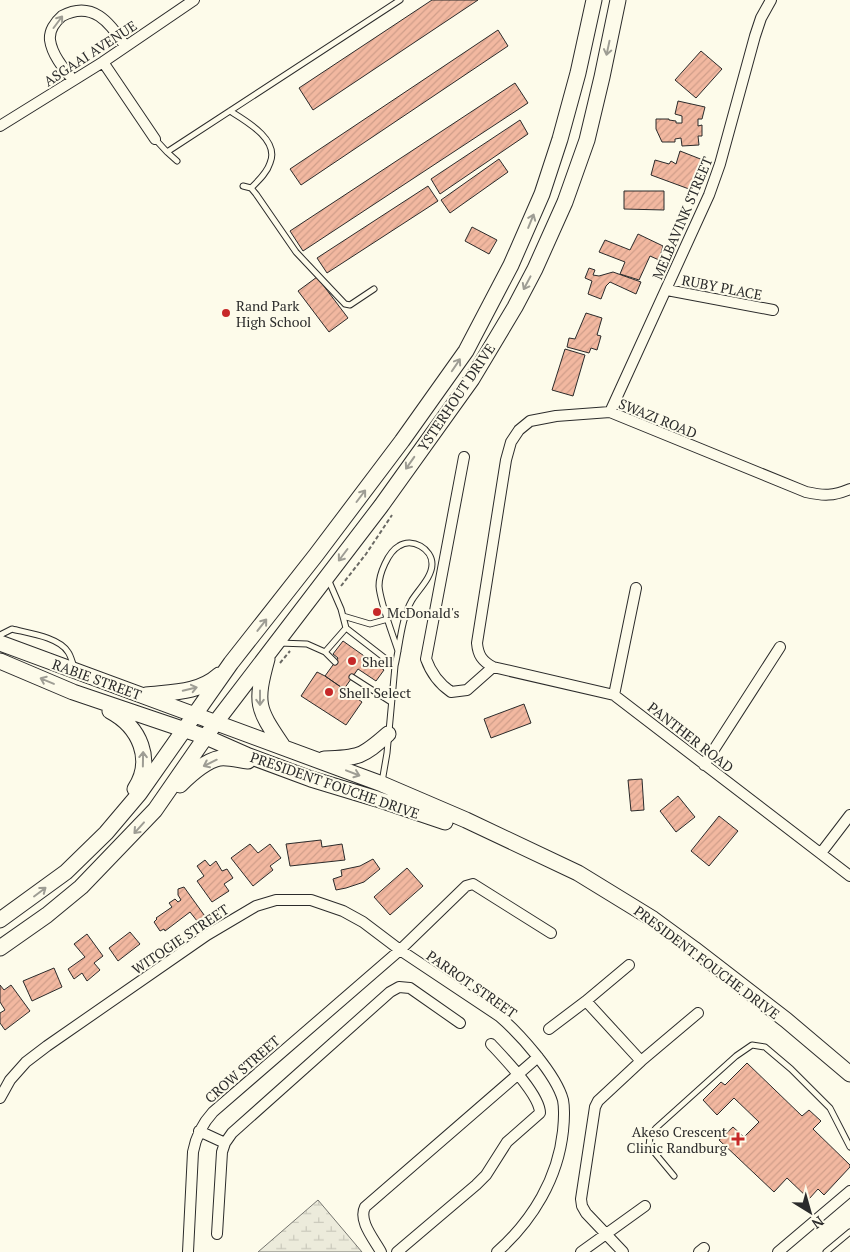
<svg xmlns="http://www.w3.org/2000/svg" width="850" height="1252" viewBox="0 0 850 1252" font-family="'PT Serif',serif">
<defs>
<pattern id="wetland-marsh" width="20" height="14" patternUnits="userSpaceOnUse" patternTransform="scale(1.25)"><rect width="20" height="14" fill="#ecebdb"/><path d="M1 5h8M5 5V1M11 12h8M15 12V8" fill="none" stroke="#cbcabc"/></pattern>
<pattern id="building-hatch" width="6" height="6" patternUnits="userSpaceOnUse" patternTransform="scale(1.25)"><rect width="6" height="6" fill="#f2b8a0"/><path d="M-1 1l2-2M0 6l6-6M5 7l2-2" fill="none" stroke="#d09e8a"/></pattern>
</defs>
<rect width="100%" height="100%" fill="#fdfbea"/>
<path fill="url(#wetland-marsh)" stroke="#74746e" d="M318,1200L362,1252H258Z"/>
<path fill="url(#building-hatch)" stroke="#2b2b2b" d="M432,0H478L313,110L299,88Z
M498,30L508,46L301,185L290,169Z
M701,51L722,69L696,98L675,80Z
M515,83L528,103L303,251L290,231Z
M678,101L705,107L702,119H698V126L702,125V136H698L699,145L682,146L681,138L675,139V142H662L656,129V119H669V120L676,121V123H682V116L675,114Z
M520,120L528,134L440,194L431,179Z
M680,151L703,160L689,189L651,175L655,160L669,164L671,161L676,164Z
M499,159L508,172L450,213L441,200Z
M428,186L438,201L327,273L317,258Z
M624,191H664V210L624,209Z
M472,227L497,240L489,254L465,241Z
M638,234L663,246L659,260L650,256L639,280L620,274L625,262L599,252L605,240L630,250Z
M589,268L595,270L593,275L599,276L613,272L641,282L636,294L610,282L606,286L601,299L588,294L592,281L585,278Z
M317,277L348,318L329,332L298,291Z
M586,313L602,318L597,335L601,336L597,350L591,348L589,353L567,347L569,338L575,339Z
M565,349L585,355L573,396L552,390Z
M343,641L384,670L376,681L358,669L344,689L325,676L338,658L333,654Z
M317,672L325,676L362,702L346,725L301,696Z
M524,704L531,723L491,738L484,719Z
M642,779L644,810L631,811L628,780Z
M678,796L695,817L676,832L660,811Z
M719,816L738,831L709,866L691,851Z
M321,840L322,847L342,844L345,860L290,866L286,844Z
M250,844L258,853L270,844L281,858L270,866L273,870L253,886L231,858Z
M373,859L380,869L364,882L346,888L336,890L333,879L342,876L341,870L360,866Z
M205,860L210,866L216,861L222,871L227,869L233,878L224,884L229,891L212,902L197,881L204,876L197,866Z
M407,868L423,886L390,915L374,897Z
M184,887L212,926L205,931L190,912L165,931L164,929L160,931L154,922L157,919L156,918L172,907L169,903L175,899L178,902L181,900L178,895V889Z
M130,932L140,944L118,961L109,948Z
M87,934L103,956L94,963L100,970L87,981L82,973L74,979L68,969L85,957L74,944Z
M54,968L62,987L32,1001L23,981Z
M0,985L4,990L11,985L30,1011L5,1030L0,1023V1013L5,1010L0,1002Z
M747,1063L802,1116L809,1110L821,1121L813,1129L850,1165V1167L824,1195L818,1189L809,1199L787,1178L774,1192L719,1140L733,1127L744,1137L759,1122L734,1098L717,1115L703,1100L721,1082L725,1085Z"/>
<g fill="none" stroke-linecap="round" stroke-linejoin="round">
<defs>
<path id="lane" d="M230,111C246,121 280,140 270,163C267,173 258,181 251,188
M155,139L167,152L400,0
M167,152L177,161
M243,186L251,188L256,194L296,252L345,304L350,305L374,289
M328,579L341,609L346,628L395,666L387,753L382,782
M343,616L370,624L388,619
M0,635L12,629C28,633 59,637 68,652C71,656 72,662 74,667
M279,643L307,644L325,652L346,628
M325,652L335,662
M395,666C400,645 401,619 412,600C419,589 432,577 432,564C432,549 412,537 399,546C388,552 379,574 379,586C380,602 393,635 398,651
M352,677L391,702
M674,1176L649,1146L650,1137L656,1128L736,1056L752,1045L765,1047L791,1069L830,1108L850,1147
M826,1252L850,1232"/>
<path id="street" d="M103,62L155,139
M73,80C64,69 52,55 50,40C49,31 55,22 62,16C92,0 110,22 125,46
M0,126L103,62L194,0
M667,290L773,310
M610,412L709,195L720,164L755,36L761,18L771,0
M464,457L426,659C431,673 438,683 451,692L467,690L493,667
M850,489C833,496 824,496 806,492L610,412L556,416L530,421L519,430L511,442L506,460L477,643C478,655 482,661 493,667L614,695L850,876
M614,695L636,588
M704,765L780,647
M821,853L850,815
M586,1001L629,965
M549,1029L586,1001L641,1061
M0,1098L10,1080L26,1062L47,1046L207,935L256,906L276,900H311L343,911L363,922L400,950L499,1016C519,1033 556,1074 563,1100C565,1110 564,1121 563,1131C558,1178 533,1220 497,1252
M199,1131L225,1143L222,1152L217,1234
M225,1143L232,1133L390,992L399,987L410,988L460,1023
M188,1252L193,1152C196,1136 202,1124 213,1112L400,950L466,886L473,884L551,933
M381,1252C374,1239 358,1221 365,1207L538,1057
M397,1252L476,1185L486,1175L507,1142L540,1113C540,1095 504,1058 491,1044
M581,1252L645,1206
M623,1252L586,1213L582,1206L581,1199L595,1107L598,1101L641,1061L698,1013
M699,1252L704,1248
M778,1252L850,1191"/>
<path id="secondary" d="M0,643L382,784L466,820L578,873L653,919L694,949L786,1020L850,1074
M267,659C254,706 258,709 284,748
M0,661L73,692L206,737L249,756L311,779L377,799L445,822
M146,695C172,692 199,693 219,675
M110,711C140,727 154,760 135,789
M324,759C359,758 362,757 388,734
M180,785C191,774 205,761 220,758C229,757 239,760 248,761
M0,920L66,872L106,833L139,794L231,663L316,555L402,441L466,351L511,265L542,194L560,139L578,73L594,0
M0,948L47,915L81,887L155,810L216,722L381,506L472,379L515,307L535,269L565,202L587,140L602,77L618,0"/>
</defs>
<use href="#lane" stroke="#2b2b2b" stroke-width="7"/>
<use href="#street" stroke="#2b2b2b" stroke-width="12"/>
<use href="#secondary" stroke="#2b2b2b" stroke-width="17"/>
<path stroke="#6a6964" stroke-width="2" stroke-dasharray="4 2.5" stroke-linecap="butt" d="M341,586L366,554L392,515
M280,663L290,651"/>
<use href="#lane" stroke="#fdfbea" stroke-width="5"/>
<use href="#street" stroke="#fdfbea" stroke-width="10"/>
<use href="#secondary" stroke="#fdfbea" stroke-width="15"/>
</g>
<defs><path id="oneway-shaft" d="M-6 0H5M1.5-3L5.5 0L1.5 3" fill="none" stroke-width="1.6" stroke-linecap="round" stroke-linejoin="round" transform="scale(1.25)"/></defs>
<g stroke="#9e9d94">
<use href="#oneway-shaft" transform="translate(58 22) rotate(-53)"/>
<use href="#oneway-shaft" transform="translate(608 48) rotate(102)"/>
<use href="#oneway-shaft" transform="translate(531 221) rotate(-68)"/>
<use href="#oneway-shaft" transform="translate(527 283) rotate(118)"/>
<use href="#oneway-shaft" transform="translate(456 365) rotate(-56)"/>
<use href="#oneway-shaft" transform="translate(410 463) rotate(125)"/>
<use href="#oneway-shaft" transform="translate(361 496) rotate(-53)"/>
<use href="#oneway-shaft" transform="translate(343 555) rotate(127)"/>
<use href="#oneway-shaft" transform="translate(262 625) rotate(-52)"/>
<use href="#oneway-shaft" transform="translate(47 681) rotate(-157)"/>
<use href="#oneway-shaft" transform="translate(190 689) rotate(-14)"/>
<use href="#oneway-shaft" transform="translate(260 698) rotate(90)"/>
<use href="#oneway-shaft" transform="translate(143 759) rotate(-89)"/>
<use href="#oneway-shaft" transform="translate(210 763) rotate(154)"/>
<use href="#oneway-shaft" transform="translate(353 773) rotate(21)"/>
<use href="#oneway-shaft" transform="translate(139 828) rotate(132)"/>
<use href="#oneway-shaft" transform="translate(40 892) rotate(-37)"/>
</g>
<g fill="#c62828" stroke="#fdfbea" stroke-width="2">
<circle cx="226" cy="313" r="5"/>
<circle cx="377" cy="612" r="5"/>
<circle cx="352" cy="661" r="5"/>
<circle cx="329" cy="692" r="5"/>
<path d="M735.5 1131.5h5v5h5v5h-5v5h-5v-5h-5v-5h5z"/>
</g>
<g text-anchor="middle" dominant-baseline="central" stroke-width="4" stroke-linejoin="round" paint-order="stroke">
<g font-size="14" fill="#2b2b2b" stroke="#fdfbea">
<text transform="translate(90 53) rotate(-33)">ASGAAI AVENUE</text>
<text transform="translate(682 218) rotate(-67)">MELBAVINK STREET</text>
<text transform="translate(722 287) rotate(11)">RUBY PLACE</text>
<text transform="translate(456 397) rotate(-56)">YSTERHOUT DRIVE</text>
<text transform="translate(658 418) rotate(22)">SWAZI ROAD</text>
<text transform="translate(97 679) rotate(20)">RABIE STREET</text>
<text transform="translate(691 737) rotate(38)">PANTHER ROAD</text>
<text transform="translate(335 785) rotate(19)">PRESIDENT FOUCHE DRIVE</text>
<text transform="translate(180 939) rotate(-34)">WITOGIE STREET</text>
<text transform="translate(707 962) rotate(37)">PRESIDENT FOUCHE DRIVE</text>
<text transform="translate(472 984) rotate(35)">PARROT STREET</text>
<text transform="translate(242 1069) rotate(-41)">CROW STREET</text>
</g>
<g font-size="14" fill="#2b2b2b" stroke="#fdfbea" text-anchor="start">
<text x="236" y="305">Rand Park<tspan x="236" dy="16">High School</tspan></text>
<text x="387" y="612">McDonald's</text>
<text x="362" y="661">Shell</text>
<text x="339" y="692">Shell Select</text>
<text x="727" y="1131" text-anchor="end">Akeso Crescent<tspan x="727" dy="16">Clinic Randburg</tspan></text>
</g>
</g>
<g transform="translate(810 1212) rotate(143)" stroke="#fdfbea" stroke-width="4" paint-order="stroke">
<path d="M0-4L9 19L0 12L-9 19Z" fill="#2b2b2b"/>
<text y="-8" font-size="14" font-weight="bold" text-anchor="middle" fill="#2b2b2b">N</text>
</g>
</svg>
